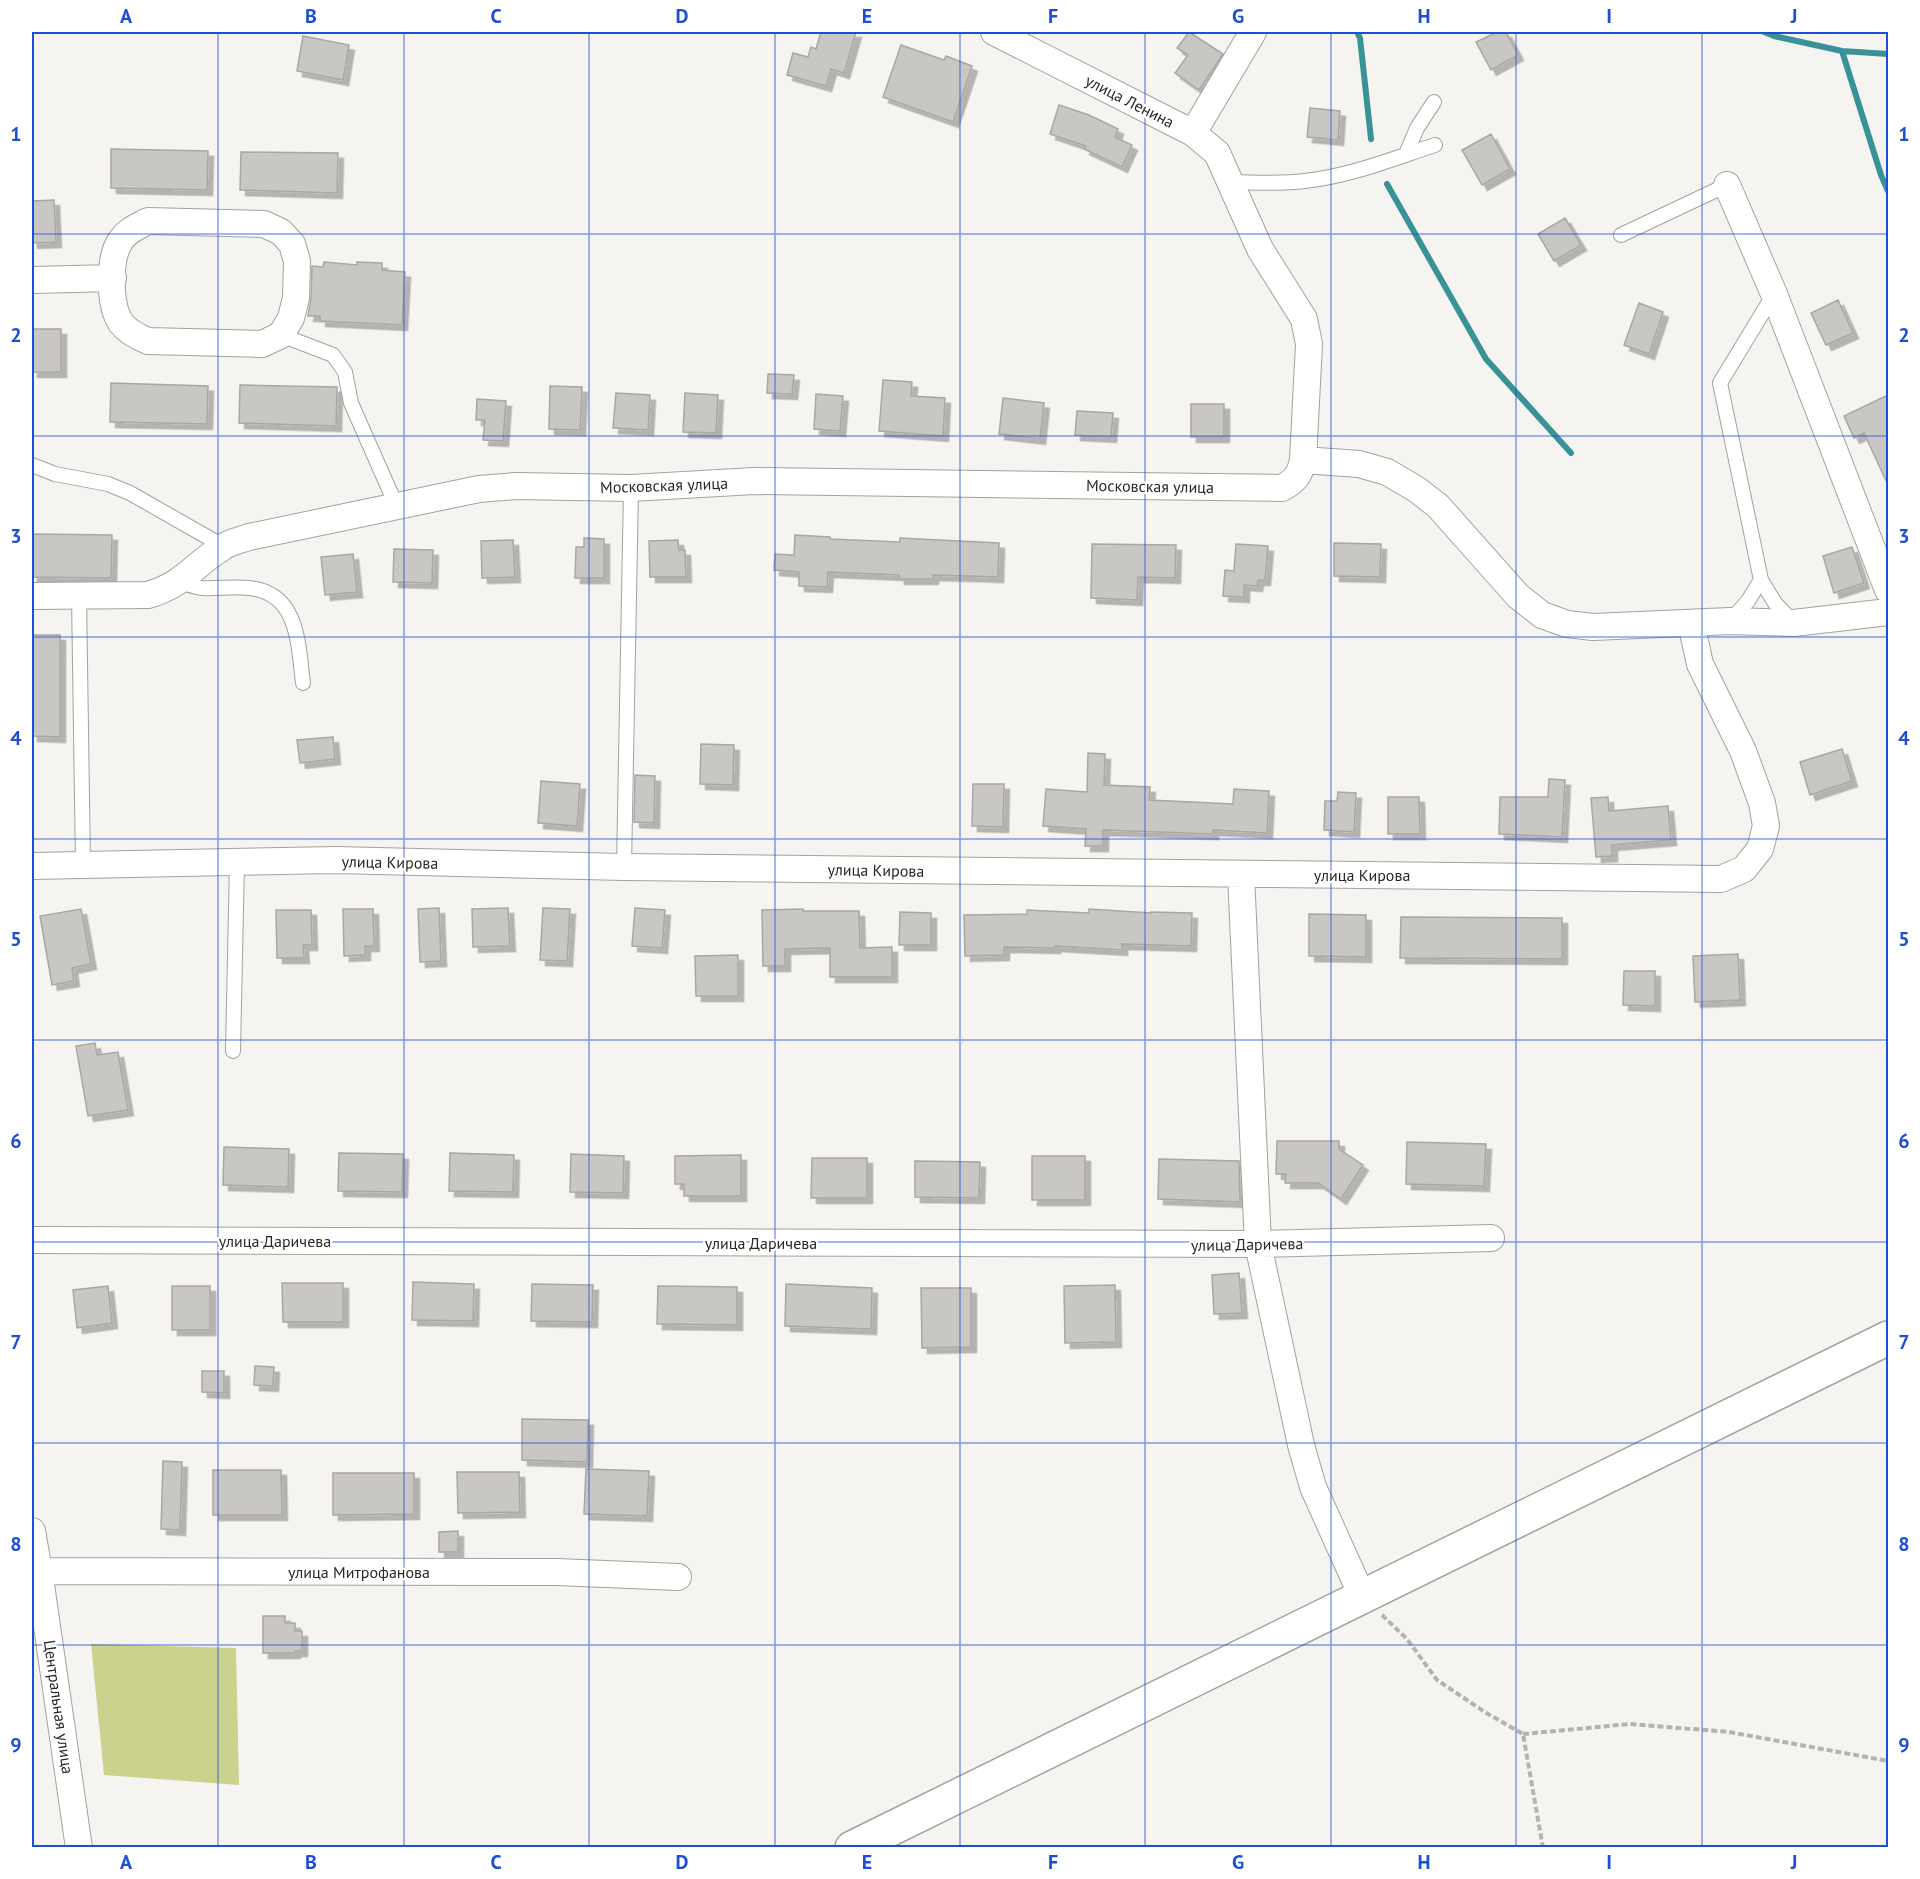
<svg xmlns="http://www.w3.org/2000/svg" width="1920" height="1879" viewBox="0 0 1920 1879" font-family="'PT Sans',sans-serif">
<defs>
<filter id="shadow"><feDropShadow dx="5.5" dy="5.5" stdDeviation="0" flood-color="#0004"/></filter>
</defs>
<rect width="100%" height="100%" fill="#f5f4f0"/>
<path fill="#cad28d" d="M91,1644L236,1648L239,1785L104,1775Z"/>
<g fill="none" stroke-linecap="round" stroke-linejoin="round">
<path stroke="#399297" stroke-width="6" d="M1357,32L1360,38L1371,139
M1764,32L1774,36L1842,51L1888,54
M1842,51L1881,175L1888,191
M1387,184L1486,359L1571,453"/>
</g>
<path fill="#c9c7c3" stroke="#a9a7a4" stroke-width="1.5" filter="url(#shadow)" d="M821,32H856L844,73L831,69L826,86L787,75L793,53L808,57L811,47L816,49Z
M1189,32L1223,54L1199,90L1175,73L1188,55L1177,48Z
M1497,32H1506L1518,55L1491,70L1476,42Z
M303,36L349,45L343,80L297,71Z
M901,45L944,60L946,56L972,66L953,122L883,97Z
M1059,105L1089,115L1118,129L1115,137L1132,145L1122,167L1084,149L1086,146L1050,134Z
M1310,108L1340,111L1338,140L1307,137Z
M1491,134L1510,169L1482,185L1462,150Z
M111,149L208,151L207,190L111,188Z
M241,152L338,153L337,193L240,190Z
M54,200L56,242L32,243V201Z
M1565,218L1581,245L1554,261L1538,234Z
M324,262L357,265V262L382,263V270L405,272L402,325L320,321V316H308L311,299L312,266L323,267Z
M1838,300L1853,333L1826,345L1811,313Z
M1639,303L1663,312L1649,354L1624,345Z
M32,329H61V372H32Z
M768,374L794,375L792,394L767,393Z
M883,380L912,382L911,396L945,398L943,436L879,431Z
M111,383L208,386L207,424L110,422Z
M240,385L337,387L336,426L239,423Z
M550,386L582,387L580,430L549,429Z
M616,393L650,395L648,430L613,428Z
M685,393L718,395L716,433L683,432Z
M816,394L843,396L840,431L814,429Z
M1888,395V485L1864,433L1854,438L1844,416Z
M1003,398L1044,403L1040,439L999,434Z
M477,399L506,401L503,441L483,440L485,420H476Z
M1191,404H1224V437H1191Z
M1077,411L1113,413L1111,437L1075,435Z
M32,534L112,535L111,578L32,577Z
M795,535L830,537V539L900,542V538L999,543L998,577L933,575V579H899V575L828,572L827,587L799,586V572L774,570L775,554L794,555Z
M584,538L604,539V578H575L576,547H584Z
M513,540L515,577L482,578L481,541Z
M678,540L679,550H685L686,577H650L649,541Z
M1334,543L1381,544L1380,577L1334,576Z
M1092,544L1176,545L1175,578L1138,577L1137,600L1091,598Z
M1236,544L1268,546L1265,580H1258L1257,586L1244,585V597L1223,596L1225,570L1234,571Z
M1852,547L1864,583L1834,593L1823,556Z
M394,549L433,550L432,583L393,582Z
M353,554L357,592L325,595L321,557Z
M32,635H60V737L32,736Z
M333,737L335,759L300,763L297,740Z
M701,744L734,745L733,785L700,784Z
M1842,749L1852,781L1810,795L1800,762Z
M1088,753L1105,754L1104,785L1150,787L1149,800L1233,804L1234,789L1269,791L1267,833L1213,830V834L1103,830V846H1085L1086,829L1043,826L1046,789L1087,792Z
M635,775L655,776L654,823L634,822Z
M1549,779L1565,780L1562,837L1499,834L1500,797H1548Z
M541,781L580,784L577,826L538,823Z
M973,784H1004L1003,827L972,826Z
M1338,792L1356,793L1354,832L1324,830L1325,801H1337Z
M1388,797H1419L1420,834H1388Z
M1608,797L1609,811L1668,806L1671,840L1612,845V856L1596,857L1591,798Z
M439,908L441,961L420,962L418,909Z
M508,908L510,946L473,947L472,909Z
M543,908L570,909L567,961L540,960Z
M635,908L665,910L662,948L632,946Z
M81,909L91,964L72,968L74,981L52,985L40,916Z
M343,909H373L374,946H365V955L344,956Z
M803,909V911H859L860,948L892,947V977H830V948L785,949V966H763L762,910Z
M1089,909L1151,913V912L1192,913L1191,946L1122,944V950L1055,946V948L1004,947V955L965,956L964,915L1027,914V910L1089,913Z
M276,910H311L312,945H303L304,958H277Z
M900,912L931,913V945H899Z
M1309,914L1366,915V957L1309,956Z
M1401,917L1562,918V959L1400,958Z
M1738,954L1740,1000L1695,1002L1693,956Z
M738,955V996H696L695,956Z
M1624,971H1655V1006L1623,1005Z
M95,1043L97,1055L118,1052L128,1110L88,1116L76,1046Z
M1277,1141H1339V1149L1363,1165L1341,1199L1318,1183H1285L1286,1174H1276Z
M1407,1142L1486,1144L1484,1186L1406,1184Z
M224,1147L289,1149L288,1187L223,1185Z
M339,1153L403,1154L402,1192L338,1191Z
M450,1153L514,1155L513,1192L449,1191Z
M571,1154L624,1156L623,1193L570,1192Z
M741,1155V1196H684V1184H675V1156Z
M1032,1156H1085V1200H1032Z
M812,1158H867V1198H811Z
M1159,1159L1239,1161L1240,1202L1158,1199Z
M915,1161L980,1162L979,1198L915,1197Z
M1239,1273L1242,1313L1214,1314L1212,1275Z
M413,1282L474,1284L473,1321L412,1320Z
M282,1283H343V1322H283Z
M532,1284L593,1285L592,1322L531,1321Z
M786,1284L872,1288L871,1329L785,1326Z
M1115,1285L1116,1342L1065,1343L1064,1286Z
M108,1286L112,1323L77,1328L73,1290Z
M172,1286H210V1330H172Z
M658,1286L737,1287V1325L657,1324Z
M921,1288H971V1347L922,1348Z
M255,1366L274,1367L273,1386L254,1385Z
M202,1371H224V1393L202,1392Z
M522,1419L588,1420L587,1462L522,1460Z
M163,1461L182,1462L180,1530L161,1529Z
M586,1469L649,1471L647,1516L584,1514Z
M213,1470H281L282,1515H213Z
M457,1472H519L520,1512L458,1513Z
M333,1473H414V1514L333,1515Z
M458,1531V1552H439V1532Z
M263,1616H285V1623H295V1631H302V1651H295V1653H263Z"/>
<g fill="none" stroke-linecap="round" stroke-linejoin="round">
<defs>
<path id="lane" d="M1406,154L1417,128L1434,102
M1231,182C1255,183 1280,184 1305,181C1350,176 1392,159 1435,145
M1621,235L1727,185
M1774,294L1720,383L1761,580L1775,603L1794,623
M281,335L333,355L345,372L351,403L396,505
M32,465L55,474L108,484L130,493L223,546
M179,582C187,584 195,587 202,588C217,589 233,586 249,588C299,593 298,644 303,683
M79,595L83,865
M1730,621L1748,601L1761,580
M624,867L631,488
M233,1051L237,862"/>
<path id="street" d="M994,32L1193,133L1253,32
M1727,185L1774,294L1888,590
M148,221L264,224L281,232L292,244L297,261L296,298L291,318L281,335L262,344L148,341C138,337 128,332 121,323C109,305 108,258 121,240C128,230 137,227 148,221Z
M32,280L113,278
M1303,460L1359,464L1387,472L1416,489L1438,506L1518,596L1542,615L1567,624L1593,627L1730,621L1794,623L1888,612
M32,596L148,595C185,584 193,565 223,547C230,542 241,540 249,537L479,489L516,486L631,488L754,481L1282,488C1295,481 1300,475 1303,460L1309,344L1304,319L1260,249L1217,153L1193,133
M32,866L336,860L624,867L1721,879L1744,869L1760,849L1766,826L1762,803L1743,751L1700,664L1691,623
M1241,875L1258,1244L1301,1445L1313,1487L1362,1596
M32,1240L1258,1244L1491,1238
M32,1531L39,1571L79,1848
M39,1571L557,1572L678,1577"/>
<path id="secondary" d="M852,1848L1888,1338"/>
</defs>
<use href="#lane" stroke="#a3a29e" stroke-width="16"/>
<use href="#street" stroke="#a3a29e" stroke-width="28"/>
<use href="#secondary" stroke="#a3a29e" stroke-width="36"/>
<path stroke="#b3b3af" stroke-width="4" stroke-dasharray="6 3" stroke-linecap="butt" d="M1382,1615L1407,1639L1437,1680L1488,1714L1523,1734L1543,1848
M1523,1734L1630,1724L1729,1732L1888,1761"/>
<use href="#lane" stroke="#fff" stroke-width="14"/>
<use href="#street" stroke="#fff" stroke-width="26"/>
<use href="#secondary" stroke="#fff" stroke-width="33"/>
</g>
<path fill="none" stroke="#1d4ed8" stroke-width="1.5" stroke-opacity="0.55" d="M218,32V1848M404,32V1848M589,32V1848M775,32V1848M960,32V1848M1145,32V1848M1331,32V1848M1516,32V1848M1702,32V1848M32,234H1888M32,436H1888M32,637H1888M32,839H1888M32,1040H1888M32,1242H1888M32,1443H1888M32,1645H1888"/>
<g text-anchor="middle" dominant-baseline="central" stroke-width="4.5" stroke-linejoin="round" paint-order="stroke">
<g font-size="16" fill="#282826" stroke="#fff">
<text transform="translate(1130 101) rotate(27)">улица Ленина</text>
<text transform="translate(664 485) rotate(-2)">Московская улица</text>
<text transform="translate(1150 486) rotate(1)">Московская улица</text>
<text transform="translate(390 862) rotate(1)">улица Кирова</text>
<text transform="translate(876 870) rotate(1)">улица Кирова</text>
<text x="1362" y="875">улица Кирова</text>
<text x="275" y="1241">улица Даричева</text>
<text x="761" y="1243">улица Даричева</text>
<text transform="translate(1247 1244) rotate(-1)">улица Даричева</text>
<text x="359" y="1572">улица Митрофанова</text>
<text transform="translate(59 1707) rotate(82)">Центральная улица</text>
</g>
</g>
<rect width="1920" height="1879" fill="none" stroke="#ffffff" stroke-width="66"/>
<rect x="33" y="33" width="1854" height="1813" fill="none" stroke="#1d4ed8" stroke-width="2"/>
<g font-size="20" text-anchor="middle" font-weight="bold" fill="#1d4ed8">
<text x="126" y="23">A</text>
<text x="311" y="23">B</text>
<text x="496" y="23">C</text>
<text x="682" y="23">D</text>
<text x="867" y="23">E</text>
<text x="1053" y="23">F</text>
<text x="1238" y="23">G</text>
<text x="1424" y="23">H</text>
<text x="1609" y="23">I</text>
<text x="1794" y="23">J</text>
<text x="16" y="141">1</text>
<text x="1904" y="141">1</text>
<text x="16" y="342">2</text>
<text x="1904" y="342">2</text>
<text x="16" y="543">3</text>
<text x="1904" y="543">3</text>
<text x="16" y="745">4</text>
<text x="1904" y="745">4</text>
<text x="16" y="946">5</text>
<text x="1904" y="946">5</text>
<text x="16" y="1148">6</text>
<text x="1904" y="1148">6</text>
<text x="16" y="1349">7</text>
<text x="1904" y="1349">7</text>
<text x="16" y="1551">8</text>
<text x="1904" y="1551">8</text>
<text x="16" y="1752">9</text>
<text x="1904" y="1752">9</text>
<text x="126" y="1869">A</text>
<text x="311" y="1869">B</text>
<text x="496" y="1869">C</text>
<text x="682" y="1869">D</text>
<text x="867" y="1869">E</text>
<text x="1053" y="1869">F</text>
<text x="1238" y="1869">G</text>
<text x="1424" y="1869">H</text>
<text x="1609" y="1869">I</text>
<text x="1794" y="1869">J</text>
</g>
</svg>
